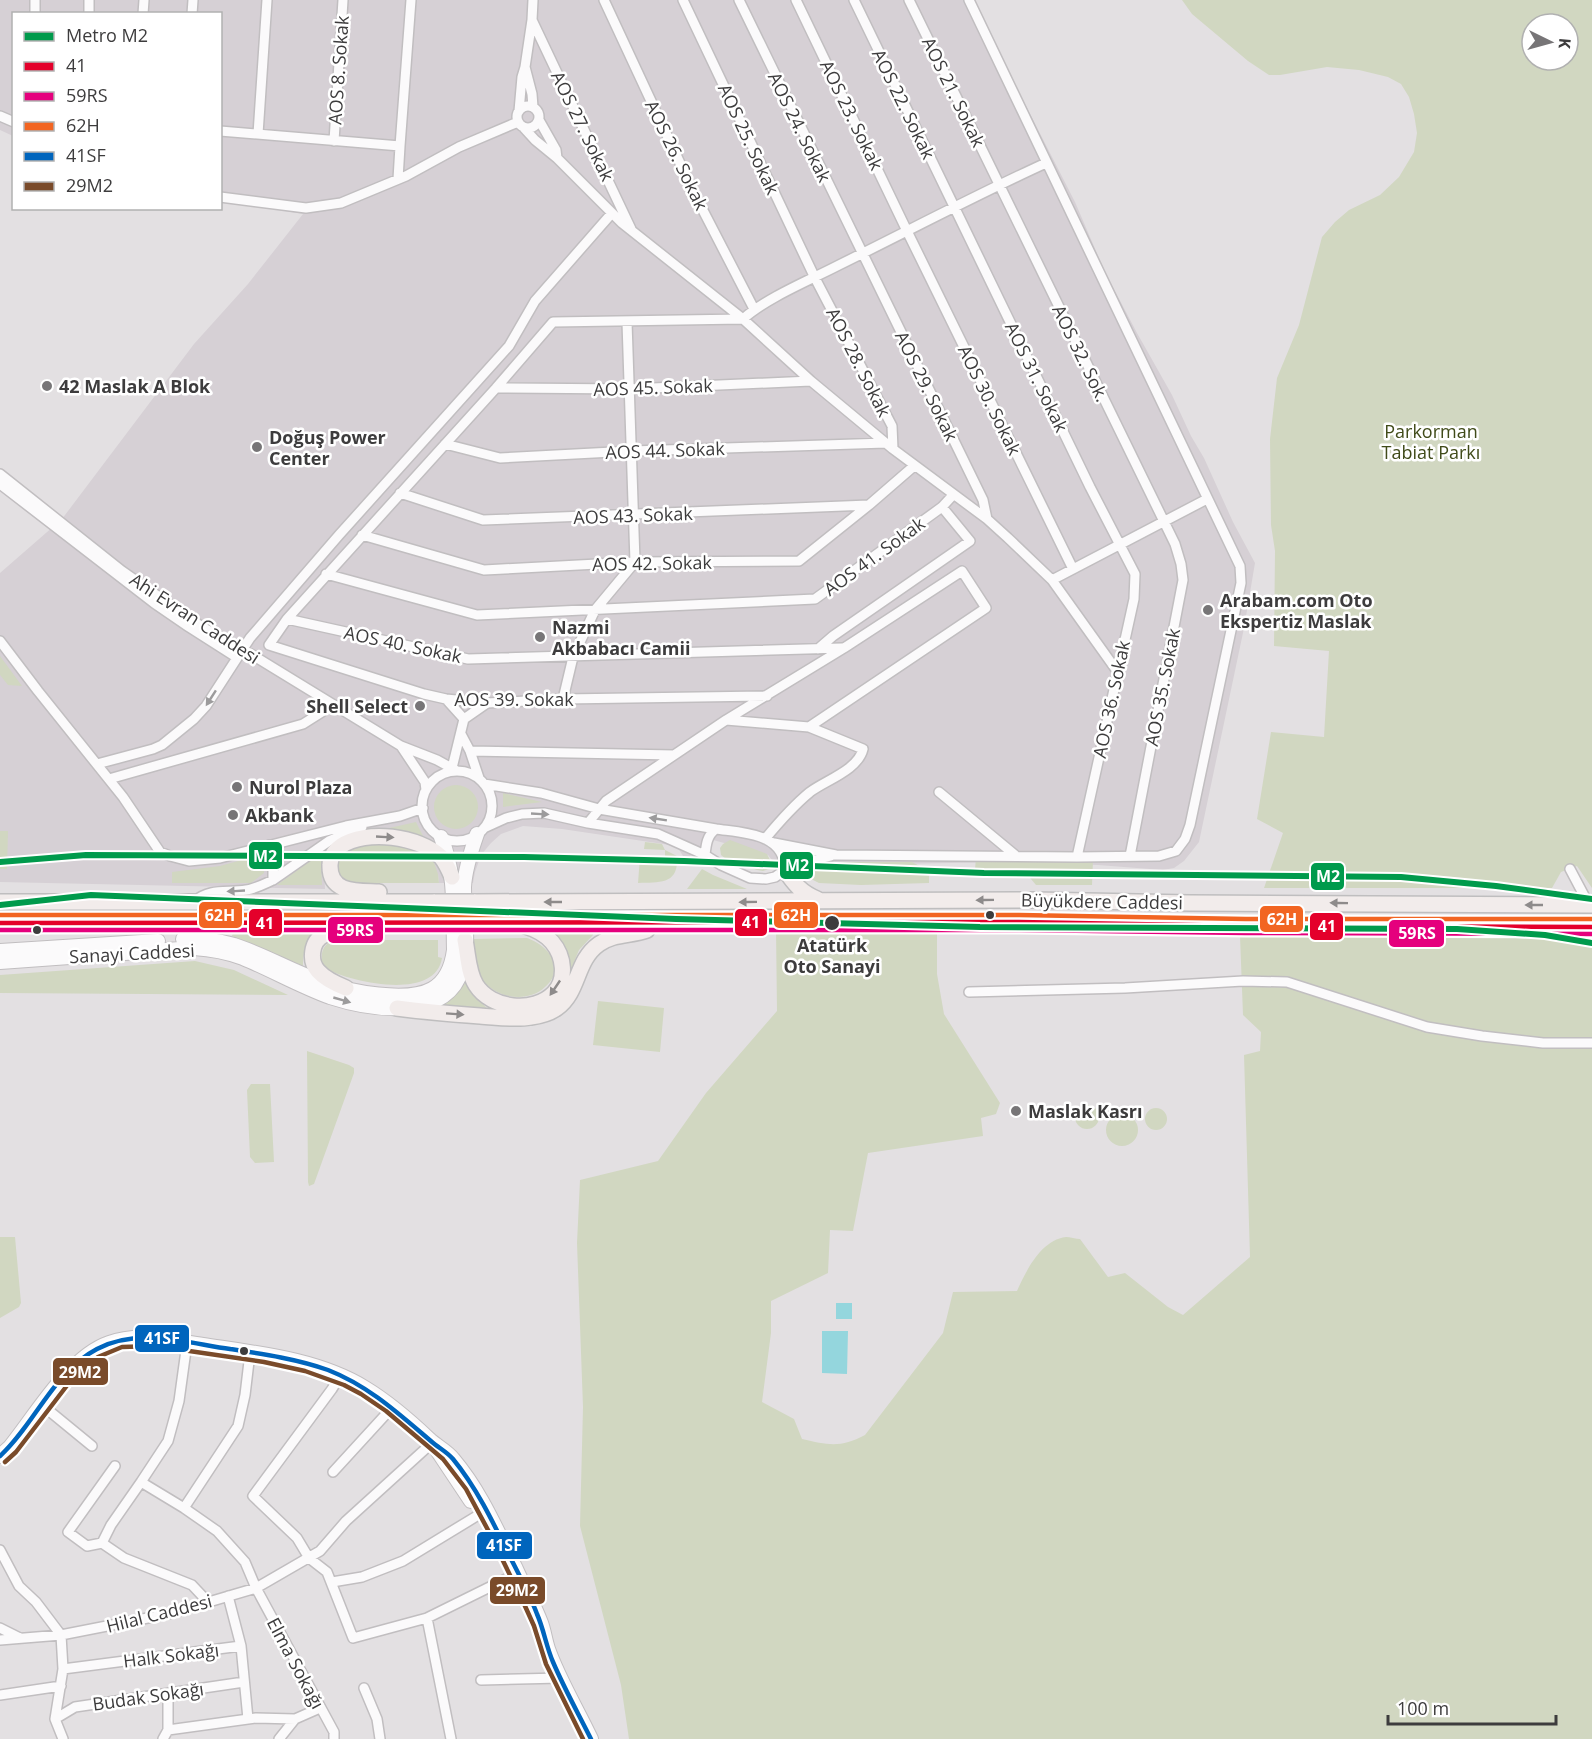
<svg xmlns="http://www.w3.org/2000/svg" width="1592" height="1739" viewBox="0 0 1592 1739" font-family="'Open Sans',sans-serif">
<rect width="100%" height="100%" fill="#e3e0e2"/>
<path fill="#d6d0d5" d="M0,0H972L996,51L1026,106L1075,202L1105,272L1137,333L1172,395L1191,436L1204,458L1233,522L1255,563L1244,628L1199,842L1184,861L1174,868L1163,870L1098,865L1010,862L832,865L810,870L775,864L768,855L706,838L702,847H697L685,863L683,856L678,848L670,845L562,829L523,826L501,834L491,843L481,855L475,872L473,883H439L438,874L337,865H324L325,889L0,882V573L62,519L194,344L248,284L303,214L221,200L220,14H14L13,136L0,130Z"/>
<path fill="#d1d7c1" fill-rule="evenodd" d="M1182,0H1592V888L1577,866L1561,872L1552,888H1264L1283,833L1257,819L1271,732L1324,737L1329,651L1274,646L1275,551L1271,525L1270,439L1277,378L1299,325L1322,237L1335,222L1349,210L1380,195L1399,177L1414,152L1417,133L1414,114L1409,97L1401,84L1388,77L1359,70L1327,67L1280,75H1269L1248,61L1192,14ZM1532,24H1568V60H1532Z
M0,656L22,686L8,685L0,675Z
M434 807a22 22 0 1 1 44 0a22 22 0 1 1-44 0Z
M503,793L542,802L503,807Z
M416,822L425,840L376,831Z
M0,831H8L7,869H0Z
M730,840L767,854L772,864L769,869L763,871L757,870L726,859L721,855L720,848L723,844Z
M645,842L662,844L665,850L677,856C679,885 660,882 638,883L640,857L665,858V850L644,849Z
M385,843L405,845L432,857L438,874L439,883H351C341,881 337,875 337,865C338,862 339,858 342,855C351,845 372,844 385,843Z
M324,851L321,864L322,885H277Z
M263,854L264,873L251,883H172V872L220,866Z
M976,857L1093,860L1092,885H1036L1026,873L975,870Z
M835,862H912L929,871V883L861,885L819,883L811,879L809,873L812,867Z
M702,869L713,875L747,889H687Z
M776,929L937,930V974L944,1014L1000,1103L996,1114L981,1118L983,1136L868,1153L853,1231L830,1230L828,1273L771,1301V1333L762,1402L794,1419L802,1439C828,1445 841,1448 865,1435L943,1333L953,1292L1017,1291C1026,1271 1041,1240 1066,1237C1070,1237 1076,1239 1080,1239L1108,1277L1125,1273L1168,1307L1183,1315L1250,1257L1244,1055L1260,1051L1261,1032L1243,1015L1240,936L1592,935V1739H629L621,1685L580,1526L583,1407L577,1243L580,1180L658,1161L706,1093L777,1011Z
M233,933H312C305,944 303,953 303,966L232,936Z
M593,933V935L579,950L572,967H569L565,949L554,934Z
M527,938C548,945 567,968 545,987C524,1007 483,995 476,967C473,959 474,949 474,939Z
M337,940H438V957L442,958C435,1002 350,982 324,968C319,955 322,942 337,940Z
M195,961L234,970L288,995L0,993V975Z
M466,981C470,993 477,999 487,1008L438,1006C450,999 459,993 466,981Z
M598,1001L664,1008L660,1052L593,1045Z
M307,1051L349,1065L354,1068V1073L314,1184L309,1186L308,1182Z
M251,1084H270L274,1162L255,1163L250,1157L247,1090Z
M1075 1117a12 12 0 1 1 24 0a12 12 0 1 1-24 0Z
M1145 1119a11 11 0 1 1 22 0a11 11 0 1 1-22 0Z
M1106 1130a16 16 0 1 1 32 0a16 16 0 1 1-32 0Z
M0,1237H15L21,1303L19,1307L0,1318Z"/>
<path fill="#94d6dd" d="M836,1303H852V1319H836Z
M822,1331H848L847,1374L822,1373Z"/>
<g fill="none" stroke-linecap="round" stroke-linejoin="round">
<defs>
<path id="street" d="M604,0L692,189L754,309
M683,0L815,278L892,426L893,449
M739,0L983,500L987,519
M796,0L907,231L1073,569
M854,0L1090,487L1135,574L1134,599L1077,857
M909,0L1175,544L1181,564L1183,580L1130,856
M35,14V0
M89,14V0
M143,14L144,0
M192,14L193,0
M532,20L631,229
M525,67L532,94L533,107
M517 117a11 11 0 1 1 22 0a11 11 0 1 1-22 0Z
M519,111L522,77L525,67L532,20L533,0
M0,116L14,122
M539,120L556,150L557,158
M524,128L535,140L557,158L622,223L743,319L811,381L893,449L987,519L1008,538L1052,580L1117,671
M220,131L400,146L411,0
M258,134L267,0
M334,141L343,0
M398,179L400,146
M220,197L306,208L341,203L406,176L459,147L518,122
M496,388L630,389L811,381
M445,444L500,458L632,451L886,443
M0,474L122,571L202,627L241,648L401,746L437,760L457,771
M0,484L154,603L189,627L236,657
M400,493L483,520L869,505
M362,535L484,570L635,562L799,561L869,505L914,466
M326,574L477,615L815,599L942,507L953,495
M1052,580L1207,499
M287,619L468,659L842,648
M0,641L38,691L123,797L160,852L170,856L189,861L220,858L346,826L400,816L423,808
M818,649L833,636L970,541L942,507
M767,696L563,699L487,703L446,699L424,694L269,645L287,619L496,388L553,322L743,319C766,298 810,280 839,265C908,231 976,195 1046,163
M446,699L464,719
M563,699L573,657L595,610L635,562L627,322
M726,720L809,727L863,749C858,770 826,780 810,792C793,806 779,822 765,839
M461,734L470,751L479,778
M401,746L425,782L426,790
M470,751L674,755
M97,764L153,749L162,745L194,719L206,706L250,638L339,535L509,346L535,301L612,213
M452,768L464,719L487,703
M422 806a35 35 0 1 1 70 0a35 35 0 1 1-70 0Z
M109,779L303,724L333,705
M484,784L541,793L599,809L716,829
M939,792L1015,855
M588,823L606,801L726,720L844,648L962,571L986,608L809,727
M484,828L506,818L522,814L544,813L588,823L658,834L705,855L721,865L750,878L766,879L775,877L785,870C785,833 744,833 716,829C707,835 706,845 705,855
M774,843L836,855L1077,857L1159,856L1176,851L1185,839L1190,825L1241,583L1240,566L969,0
M269,845L273,861V880
M1570,869L1589,905
M785,870L807,862L831,856
M195,901C210,888 227,893 246,890C255,889 264,884 273,880L329,841L362,827
M969,992L1125,988L1243,981L1287,982L1427,1027L1482,1036L1543,1043H1592
M187,1343L179,1401L168,1441L141,1482L111,1525L102,1543L124,1558L192,1585L208,1602
M340,1376L332,1389L253,1496L297,1538L309,1558L327,1572L353,1638L427,1618L510,1577
M42,1405L92,1446
M333,1472L387,1413L390,1406
M141,1482L184,1508L217,1531L245,1562L256,1588L334,1732V1739
M184,1508L238,1426L245,1395L250,1353
M102,1543L87,1546L68,1532L115,1466
M0,1550L19,1586L36,1602L61,1635L63,1669L55,1719L63,1739
M332,1582L362,1577L403,1561L480,1514
M228,1596L241,1646
M427,1618L451,1739
M0,1628L20,1638
M0,1640L61,1635L168,1614L256,1588L320,1551L346,1521L433,1442
M63,1669L241,1646L248,1719
M481,1680L561,1678
M364,1688L377,1719L380,1739
M168,1693V1730
M0,1695L61,1686
M55,1719L75,1707L244,1682
M163,1739L168,1730L256,1718L295,1719
M279,1739L295,1719L320,1708"/>
<path id="secondary" d="M183,939C200,938 217,940 234,945C265,955 293,972 323,982C350,992 407,1003 432,989C447,981 452,965 454,950C453,911 456,873 441,837
M0,951L158,941
M0,962L194,948C211,949 227,952 243,958C272,970 300,986 330,997C370,1010 447,1022 462,969C470,943 464,913 464,887C465,869 471,851 477,834
M435,1447L471,1501
M0,1456L10,1447C36,1415 69,1357 109,1343C139,1332 173,1341 203,1345C256,1353 318,1359 365,1388C388,1402 409,1420 429,1439C436,1446 447,1451 453,1459C481,1492 497,1531 516,1569C524,1587 534,1604 541,1623C544,1631 545,1640 548,1649C559,1680 577,1709 591,1739"/>
<path id="primary" d="M785,870C794,884 802,893 817,899
M379,892C358,891 329,894 330,865C330,857 334,851 341,846C366,829 419,836 441,857C446,863 449,870 452,877
M0,902H435
M474,902L1035,900L1190,903L1592,905
M0,923H440
M476,923L1019,922L1246,926L1592,927
M465,940C468,955 468,972 476,985C491,1009 534,1014 554,993C567,979 564,956 552,942C545,934 535,929 525,926
M346,988C336,984 325,979 318,971C309,961 311,941 324,935C331,932 340,932 348,932
M397,1008C425,1012 452,1014 480,1016C497,1017 514,1020 531,1017C539,1016 550,1013 557,1008C580,991 575,961 599,944C614,933 631,936 647,930"/>
</defs>
<use href="#street" stroke="#c1bec0" stroke-width="12"/>
<use href="#secondary" stroke="#c1bec0" stroke-width="16"/>
<use href="#primary" stroke="#bfbebf" stroke-width="18"/>
<use href="#street" stroke="#fbfafb" stroke-width="9"/>
<use href="#secondary" stroke="#fbfafb" stroke-width="14"/>
<use href="#primary" stroke="#f2eceb" stroke-width="15"/>
<defs>
<path id="primary-bridge" d="M435,902H474
M440,923H476"/>
</defs>
<use href="#primary-bridge" stroke="#bfbebf" stroke-width="18" stroke-linecap="butt"/>
<use href="#primary-bridge" stroke="#f2eceb" stroke-width="15"/>
<defs>
<path id="bus-1" d="M0,923L1019,922L1246,926L1592,927"/>
<path id="bus-2" d="M0,930H1019L1246,933L1592,934"/>
<path id="bus-3" d="M0,915H1019L1246,919H1592"/>
<path id="bus-4" d="M0,1456C35,1424 53,1372 97,1349C138,1327 187,1343 230,1349C263,1354 297,1359 328,1370C369,1386 399,1414 432,1442C439,1448 447,1452 453,1459C476,1487 492,1520 508,1553C518,1573 529,1593 537,1614C544,1630 546,1646 553,1662C564,1688 578,1713 591,1739"/>
<path id="bus-5" d="M5,1462L16,1452L72,1379L98,1357L122,1347L155,1346L264,1362L305,1371L344,1385L361,1394L386,1411L443,1459L466,1489L488,1530L525,1606L534,1626L546,1664L583,1739"/>
</defs>
<use href="#bus-1" stroke="#fff" stroke-width="9"/>
<use href="#bus-2" stroke="#fff" stroke-width="9"/>
<use href="#bus-3" stroke="#fff" stroke-width="9"/>
<use href="#bus-4" stroke="#fff" stroke-width="9"/>
<use href="#bus-5" stroke="#fff" stroke-width="9"/>
<use href="#bus-1" stroke="#e4002b" stroke-width="4.5"/>
<use href="#bus-2" stroke="#e5007d" stroke-width="4.5"/>
<use href="#bus-3" stroke="#f26522" stroke-width="4.5"/>
<use href="#bus-4" stroke="#0065bd" stroke-width="4.5"/>
<use href="#bus-5" stroke="#7a4b2a" stroke-width="4.5"/>
<defs>
<path id="metro-1" d="M0,862L86,855L524,857L684,861L984,873L1401,877L1496,886L1592,899
M0,905L91,895L676,919L980,927L1457,929L1545,935L1592,943"/>
</defs>
<use href="#metro-1" stroke="#fff" stroke-width="10"/>
<use href="#metro-1" stroke="#009a4c" stroke-width="6"/>
</g>
<defs><path id="oneway-solid" d="M-6-.8H1V-3.2L6.5 0L1 3.2V.8H-6Z" transform="scale(1.5)"/></defs>
<g fill="#9c9b9c">
<use href="#oneway-solid" transform="translate(211 698) rotate(123)"/>
<use href="#oneway-solid" transform="translate(540 814) rotate(3)"/>
<use href="#oneway-solid" transform="translate(658 819) rotate(-171)"/>
<use href="#oneway-solid" transform="translate(236 891) rotate(177)"/>
<use href="#oneway-solid" transform="translate(342 1000) rotate(16)"/>
</g>
<g fill="#8e8b8b">
<use href="#oneway-solid" transform="translate(385 837) rotate(3)"/>
<use href="#oneway-solid" transform="translate(985 900) rotate(179)"/>
<use href="#oneway-solid" transform="translate(553 902) rotate(180)"/>
<use href="#oneway-solid" transform="translate(748 902) rotate(179)"/>
<use href="#oneway-solid" transform="translate(1339 903) rotate(-179)"/>
<use href="#oneway-solid" transform="translate(1534 905) rotate(-180)"/>
<use href="#oneway-solid" transform="translate(555 988) rotate(124)"/>
<use href="#oneway-solid" transform="translate(455 1014) rotate(4)"/>
</g>
<g fill="#777577" stroke="#fff" stroke-width="2">
<circle cx="47" cy="386" r="6"/>
<circle cx="257" cy="447" r="6"/>
<circle cx="1208" cy="610" r="6"/>
<circle cx="540" cy="637" r="6"/>
<circle cx="420" cy="706" r="6"/>
<circle cx="237" cy="787" r="6"/>
<circle cx="233" cy="815" r="6"/>
<circle cx="1016" cy="1111" r="6"/>
</g>
<g fill="#3d3c3d" stroke="#fff" stroke-width="2">
<circle cx="990" cy="915" r="5"/>
<circle cx="832" cy="923" r="8"/>
<circle cx="37" cy="930" r="5"/>
<circle cx="244" cy="1351" r="5"/>
</g>
<g text-anchor="middle" dominant-baseline="central" stroke-width="5" stroke-linejoin="round" paint-order="stroke">
<g font-size="18" fill="#3d3c3d" stroke="#fff">
<text transform="translate(338 70) rotate(-86)">AOS 8. Sokak</text>
<text transform="translate(954 92) rotate(64)">AOS 21. Sokak</text>
<text transform="translate(904 104) rotate(64)">AOS 22. Sokak</text>
<text transform="translate(852 115) rotate(64)">AOS 23. Sokak</text>
<text transform="translate(583 126) rotate(64)">AOS 27. Sokak</text>
<text transform="translate(800 127) rotate(64)">AOS 24. Sokak</text>
<text transform="translate(749 139) rotate(65)">AOS 25. Sokak</text>
<text transform="translate(677 155) rotate(64)">AOS 26. Sokak</text>
<text transform="translate(1081 353) rotate(64)">AOS 32. Sok.</text>
<text transform="translate(859 362) rotate(63)">AOS 28. Sokak</text>
<text transform="translate(1037 377) rotate(64)">AOS 31. Sokak</text>
<text transform="translate(927 386) rotate(64)">AOS 29. Sokak</text>
<text transform="translate(653 387) rotate(-2)">AOS 45. Sokak</text>
<text transform="translate(990 400) rotate(64)">AOS 30. Sokak</text>
<text transform="translate(665 450) rotate(-2)">AOS 44. Sokak</text>
<text transform="translate(633 515) rotate(-2)">AOS 43. Sokak</text>
<text transform="translate(874 556) rotate(-36)">AOS 41. Sokak</text>
<text transform="translate(652 563) rotate(-1)">AOS 42. Sokak</text>
<text transform="translate(195 618) rotate(33)">Ahi Evran Caddesi</text>
<text transform="translate(403 644) rotate(12)">AOS 40. Sokak</text>
<text transform="translate(1162 687) rotate(-79)">AOS 35. Sokak</text>
<text x="514" y="699">AOS 39. Sokak</text>
<text transform="translate(1111 699) rotate(-78)">AOS 36. Sokak</text>
<text transform="translate(1102 901) rotate(1)">Büyükdere Caddesi</text>
<text transform="translate(132 953) rotate(-3)">Sanayi Caddesi</text>
<text transform="translate(159 1613) rotate(-14)">Hilal Caddesi</text>
<text transform="translate(171 1655) rotate(-7)">Halk Sokağı</text>
<text transform="translate(296 1663) rotate(62)">Elma Sokağı</text>
<text transform="translate(148 1696) rotate(-8)">Budak Sokağı</text>
</g>
<g font-size="18" font-weight="bold" fill="#3d3c3d" stroke="#fff" text-anchor="start">
<text x="59" y="386">42 Maslak A Blok</text>
<text x="269" y="437">Doğuş Power<tspan x="269" dy="21">Center</tspan></text>
<text x="1220" y="600">Arabam.com Oto<tspan x="1220" dy="21">Ekspertiz Maslak</tspan></text>
<text x="552" y="627">Nazmi<tspan x="552" dy="21">Akbabacı Camii</tspan></text>
<text x="408" y="706" text-anchor="end">Shell Select</text>
<text x="249" y="787">Nurol Plaza</text>
<text x="245" y="815">Akbank</text>
<text x="1028" y="1111">Maslak Kasrı</text>
</g>
<g font-size="18" fill="#404b19" stroke="#fff">
<text x="1431" y="431">Parkorman<tspan x="1431" dy="21">Tabiat Parkı</tspan></text>
</g>
<g font-size="18" font-weight="bold" fill="#3d3c3d" stroke="#fff">
<text x="832" y="945">Atatürk<tspan x="832" dy="21">Oto Sanayi</tspan></text>
</g>
</g>
<g stroke="#fff" stroke-width="2">
<rect x="248" y="841" width="35" height="29" rx="6" fill="#009a4c"/>
<rect x="779" y="851" width="35" height="29" rx="6" fill="#009a4c"/>
<rect x="1310" y="862" width="35" height="29" rx="6" fill="#009a4c"/>
<rect x="198" y="901" width="45" height="28" rx="6" fill="#f26522"/>
<rect x="773" y="901" width="46" height="28" rx="6" fill="#f26522"/>
<rect x="1259" y="905" width="45" height="28" rx="6" fill="#f26522"/>
<rect x="734" y="908" width="34" height="29" rx="6" fill="#e4002b"/>
<rect x="248" y="908" width="35" height="29" rx="6" fill="#e4002b"/>
<rect x="1309" y="912" width="35" height="29" rx="6" fill="#e4002b"/>
<rect x="327" y="916" width="57" height="28" rx="6" fill="#e5007d"/>
<rect x="1388" y="919" width="57" height="29" rx="6" fill="#e5007d"/>
<rect x="134" y="1324" width="56" height="29" rx="6" fill="#0065bd"/>
<rect x="52" y="1357" width="57" height="29" rx="6" fill="#7a4b2a"/>
<rect x="476" y="1531" width="57" height="29" rx="6" fill="#0065bd"/>
<rect x="489" y="1576" width="57" height="29" rx="6" fill="#7a4b2a"/>
</g>
<g font-size="16" text-anchor="middle" font-weight="bold" fill="#fff">
<text x="265" y="862">M2</text>
<text x="797" y="871">M2</text>
<text x="1328" y="882">M2</text>
<text x="220" y="921">62H</text>
<text x="796" y="921">62H</text>
<text x="1282" y="925">62H</text>
<text x="751" y="928">41</text>
<text x="265" y="929">41</text>
<text x="1327" y="932">41</text>
<text x="355" y="936">59RS</text>
<text x="1417" y="939">59RS</text>
<text x="162" y="1344">41SF</text>
<text x="80" y="1378">29M2</text>
<text x="504" y="1551">41SF</text>
<text x="517" y="1596">29M2</text>
</g>
<rect x="12" y="12" width="210" height="198" fill="#ffffff" stroke="#b1b1b1" stroke-width="1.5"/>
<rect x="24" y="32" width="30" height="9" fill="#009a4c" stroke="#b1b1b1" stroke-width="1.5"/>
<text x="66" y="42" font-size="18" fill="#3d3c3d">Metro M2</text>
<rect x="24" y="62" width="30" height="9" fill="#e4002b" stroke="#b1b1b1" stroke-width="1.5"/>
<text x="66" y="72" font-size="18" fill="#3d3c3d">41</text>
<rect x="24" y="92" width="30" height="9" fill="#e5007d" stroke="#b1b1b1" stroke-width="1.5"/>
<text x="66" y="102" font-size="18" fill="#3d3c3d">59RS</text>
<rect x="24" y="122" width="30" height="9" fill="#f26522" stroke="#b1b1b1" stroke-width="1.5"/>
<text x="66" y="132" font-size="18" fill="#3d3c3d">62H</text>
<rect x="24" y="152" width="30" height="9" fill="#0065bd" stroke="#b1b1b1" stroke-width="1.5"/>
<text x="66" y="162" font-size="18" fill="#3d3c3d">41SF</text>
<rect x="24" y="182" width="30" height="9" fill="#7a4b2a" stroke="#b1b1b1" stroke-width="1.5"/>
<text x="66" y="192" font-size="18" fill="#3d3c3d">29M2</text>
<g transform="translate(1550 42) rotate(95)"><circle r="28" fill="#ffffff" stroke="#b1b1b1" stroke-width="1.5"/>
<path d="M0-4.5L10 22L0 15L-10 22Z" fill="#777577"/>
<text y="-9" font-size="16" font-weight="bold" text-anchor="middle" fill="#3d3c3d">K</text>
</g>
<path d="M1388 1715v9h168v-9" fill="none" stroke="#3d3c3d" stroke-width="3"/>
<text x="1397" y="1715" font-size="18" fill="#3d3c3d" stroke="#ffffff" stroke-width="4.5" paint-order="stroke">100 m</text>
</svg>
